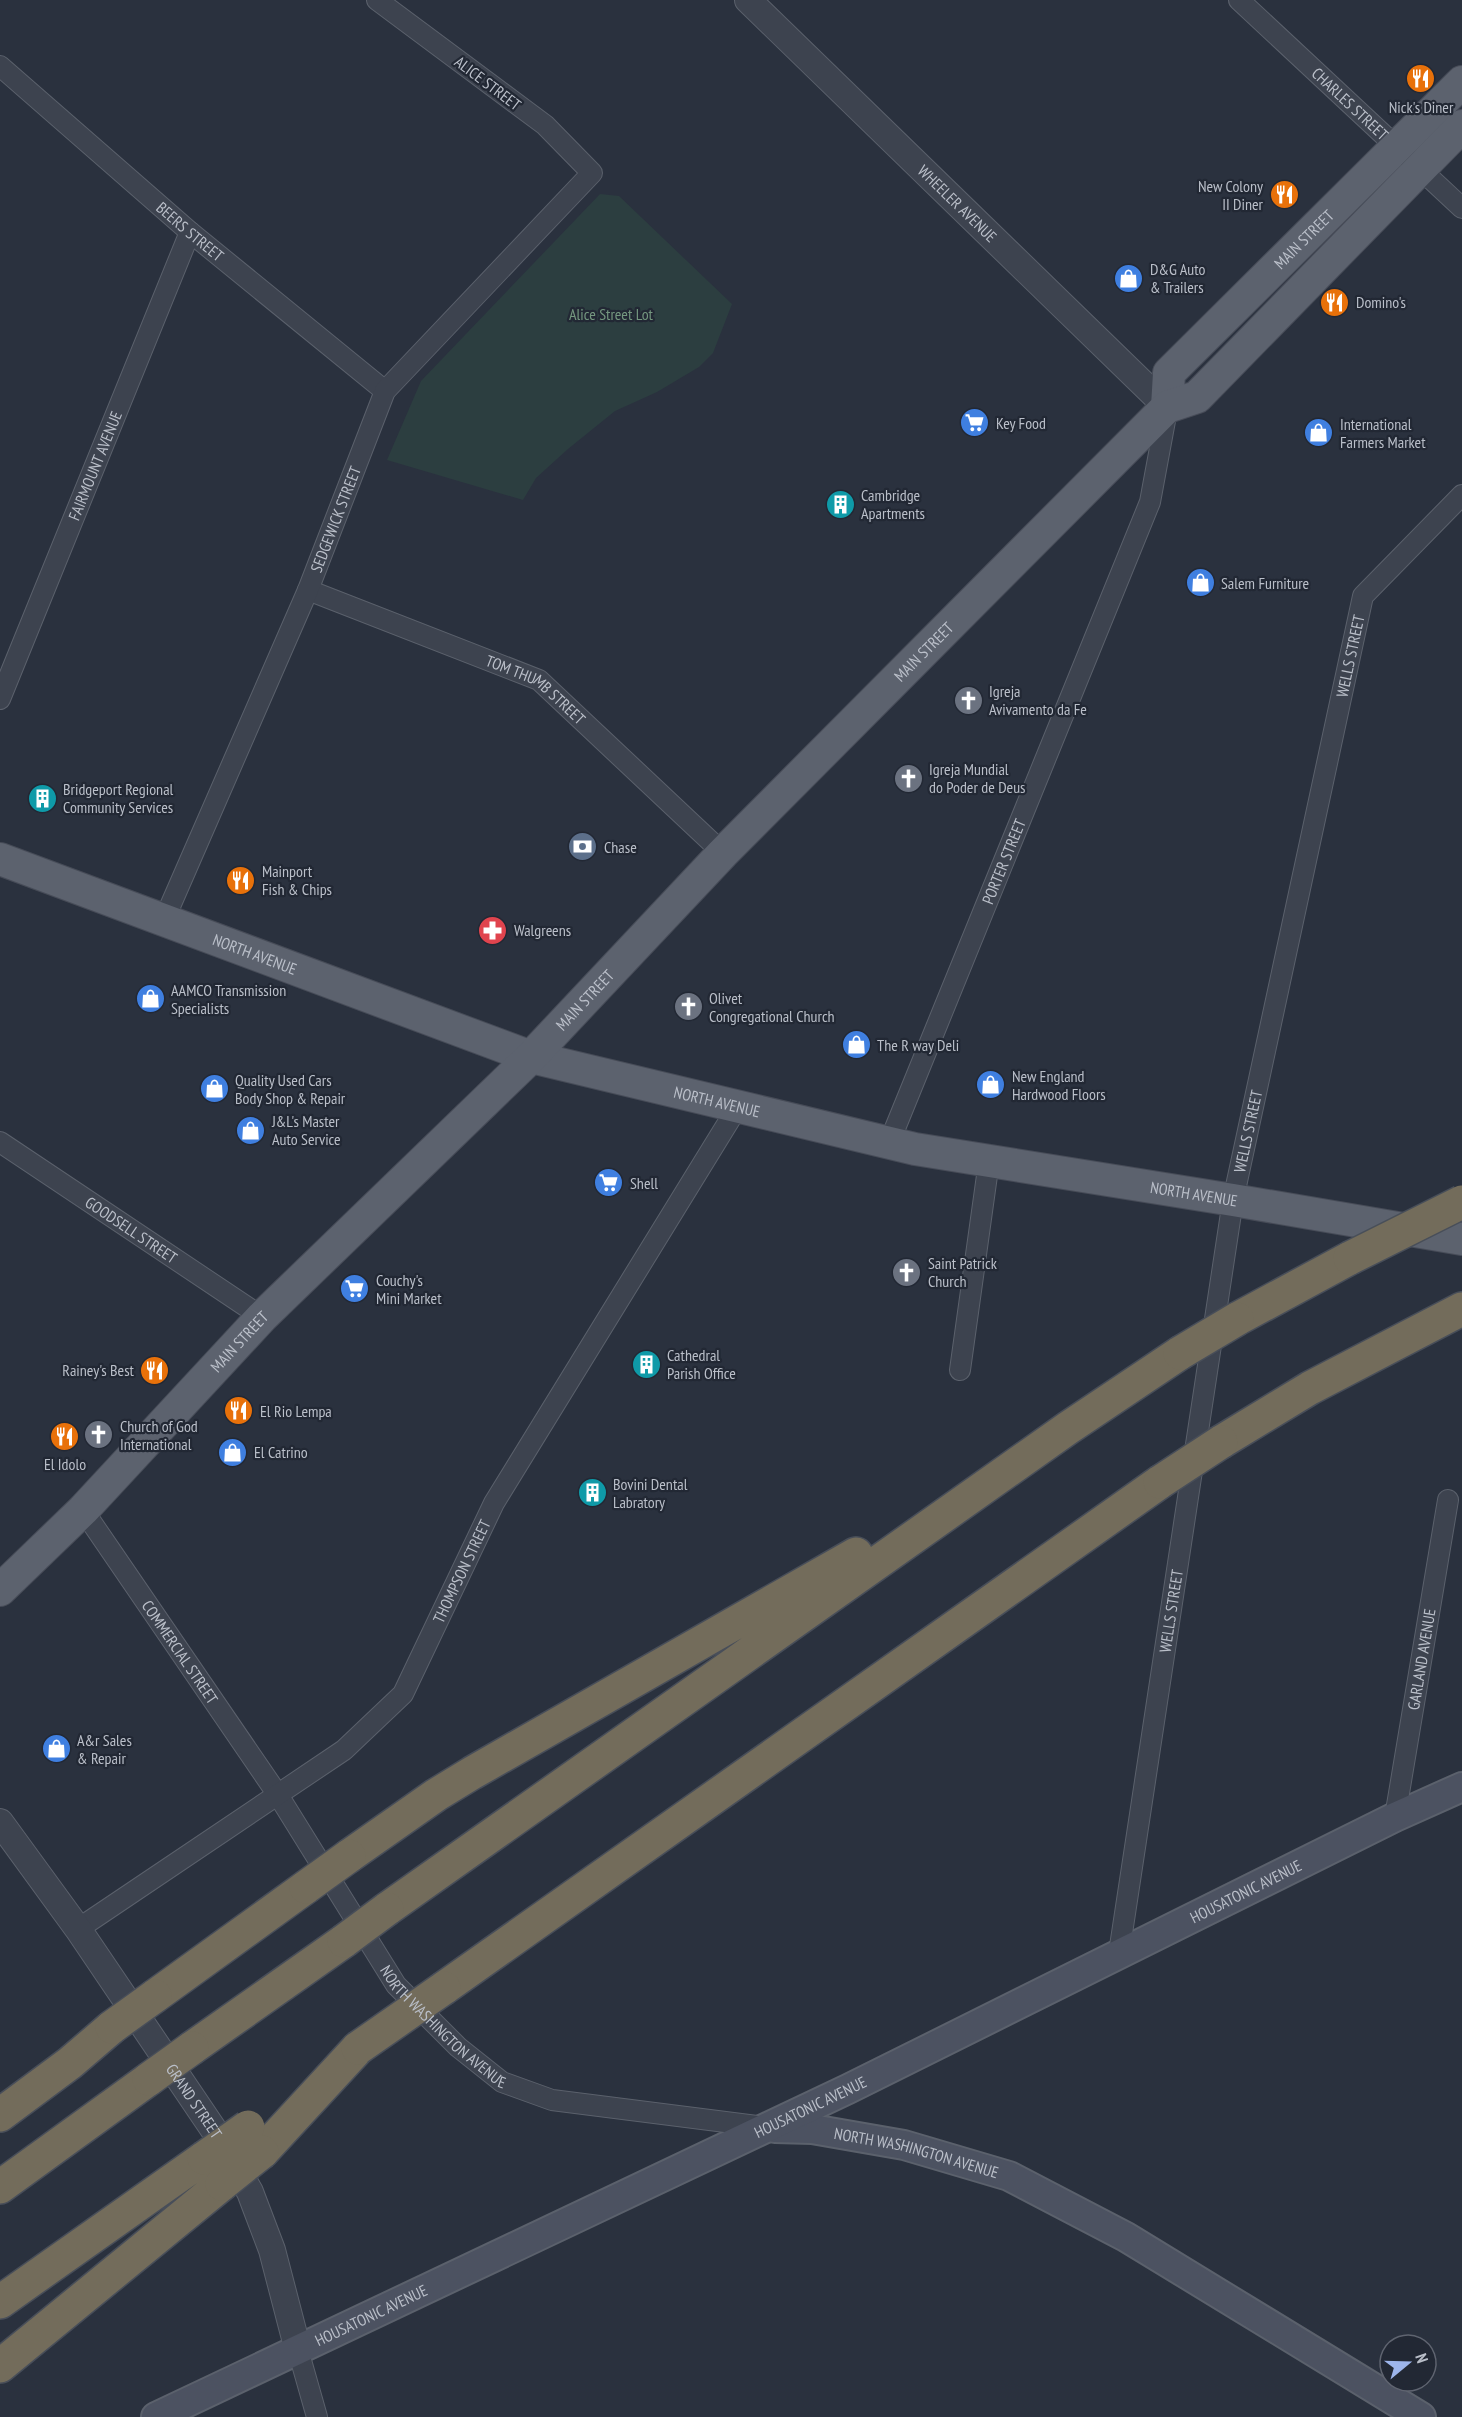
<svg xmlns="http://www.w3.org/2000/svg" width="1462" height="2417" viewBox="0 0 1462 2417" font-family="'PT Sans Narrow',sans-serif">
<rect width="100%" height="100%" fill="#2a313e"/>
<path fill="#2c3e40" d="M600,194L619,196L732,304L713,353L699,367L657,392L615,411L568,449L536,478L523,500L387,460L421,381Z"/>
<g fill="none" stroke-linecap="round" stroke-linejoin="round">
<defs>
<g id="minor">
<path id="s1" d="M1239,0L1462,208"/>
<path id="s2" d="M0,66L190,232L385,391"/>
<path id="s3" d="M308,590L539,680L723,853"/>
<path id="s4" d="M0,699L190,232"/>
<path id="s5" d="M164,920L308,590L385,391L592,173L545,125L377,0"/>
<path id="s6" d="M0,1142L262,1317"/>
<path id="s7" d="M889,1143L1150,502L1167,410"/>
<path d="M960,1370L989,1161"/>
<path id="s8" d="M83,1510L278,1795L396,1985L458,2047L502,2082L552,2100L765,2127"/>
<path id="s9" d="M1395,1817L1448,1500"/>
<path id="s10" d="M78,1929L344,1750L403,1694L494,1503L737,1108"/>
<path id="s11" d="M1119,1953L1233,1200L1363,596L1462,495"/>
<path d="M298,2350L317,2417"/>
</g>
<g id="tertiary">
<path id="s12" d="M748,0L1167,407"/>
<path id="s13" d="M0,1822L78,1929L220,2139L250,2192L272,2250L298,2350"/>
</g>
<g id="secondary">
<path id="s14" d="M775,2128L812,2129L904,2145L1009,2176L1126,2237L1421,2417"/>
<path id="s15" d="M156,2417L848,2089L1395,1817L1462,1787"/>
</g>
<g id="primary">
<path id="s16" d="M1167,407L1169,373L1462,82"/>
<path id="s17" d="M0,859L531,1057L915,1149L1233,1200L1462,1239"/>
<path id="s18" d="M0,1590L83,1510L262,1317L531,1057L723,853L1167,407L1197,397L1462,126"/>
</g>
<path id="motorway" d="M1237,1319L1350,1258
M1221,1442L1310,1388L1462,1309
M349,1856L436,1795L472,1773L856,1554
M387,1909L1068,1428L1180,1353
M444,1988L1160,1482
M155,1996L306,1887
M192,2048L344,1941
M0,2115L70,2063L112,2027
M262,2152L358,2048
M0,2187L149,2079
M0,2302L204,2158
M0,2366L222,2184"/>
</defs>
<use href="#minor" stroke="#5b616c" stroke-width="22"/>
<use href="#tertiary" stroke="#5b616c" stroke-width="28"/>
<use href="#secondary" stroke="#5b616c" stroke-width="32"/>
<use href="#primary" stroke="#474c58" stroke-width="34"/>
<use href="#motorway" stroke="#484e59" stroke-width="36"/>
<use href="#minor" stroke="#3d434f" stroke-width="20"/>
<use href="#tertiary" stroke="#3d434f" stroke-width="26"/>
<use href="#secondary" stroke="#4c5261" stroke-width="28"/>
<use href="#primary" stroke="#5c626e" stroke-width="32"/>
<use href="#motorway" stroke="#736c5b" stroke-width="33"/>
<defs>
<path id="motorway-bridge" d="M1350,1258L1462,1202
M1180,1353L1237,1319
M1160,1482L1221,1442
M306,1887L349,1856
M344,1941L387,1909
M112,2027L155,1996
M358,2048L444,1988
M149,2079L192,2048
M204,2158L248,2127
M222,2184L262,2152"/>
</defs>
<use href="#motorway-bridge" stroke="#484e59" stroke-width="36" stroke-linecap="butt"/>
<use href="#motorway-bridge" stroke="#736c5b" stroke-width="33"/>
</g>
<defs>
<symbol id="restaurant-disc" viewBox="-11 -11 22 22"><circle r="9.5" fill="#e8710a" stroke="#222834"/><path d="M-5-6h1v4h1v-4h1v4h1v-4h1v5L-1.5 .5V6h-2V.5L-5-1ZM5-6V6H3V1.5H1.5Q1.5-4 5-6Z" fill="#fff"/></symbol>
<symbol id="shop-disc" viewBox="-11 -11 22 22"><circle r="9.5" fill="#3f7fe0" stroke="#222834"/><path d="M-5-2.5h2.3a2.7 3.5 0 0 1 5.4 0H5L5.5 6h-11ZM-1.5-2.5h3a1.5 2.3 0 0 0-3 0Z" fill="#fff"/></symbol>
<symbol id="supermarket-disc" viewBox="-11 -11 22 22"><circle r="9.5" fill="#3f7fe0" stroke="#222834"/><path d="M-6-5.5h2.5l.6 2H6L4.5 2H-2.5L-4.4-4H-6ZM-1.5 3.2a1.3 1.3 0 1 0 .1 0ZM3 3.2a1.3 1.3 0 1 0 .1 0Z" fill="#fff"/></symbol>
<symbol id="building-disc" viewBox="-11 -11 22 22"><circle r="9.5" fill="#0f9aa8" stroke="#222834"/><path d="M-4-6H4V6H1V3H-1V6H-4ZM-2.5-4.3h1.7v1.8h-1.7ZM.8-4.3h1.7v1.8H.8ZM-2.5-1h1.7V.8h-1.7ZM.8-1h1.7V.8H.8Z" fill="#fff"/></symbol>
<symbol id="church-disc" viewBox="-11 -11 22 22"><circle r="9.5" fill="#6b7280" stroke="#222834"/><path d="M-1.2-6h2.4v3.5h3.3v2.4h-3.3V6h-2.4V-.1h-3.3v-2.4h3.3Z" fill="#fff"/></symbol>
<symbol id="bank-disc" viewBox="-11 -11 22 22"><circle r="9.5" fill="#5c6f8a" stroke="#222834"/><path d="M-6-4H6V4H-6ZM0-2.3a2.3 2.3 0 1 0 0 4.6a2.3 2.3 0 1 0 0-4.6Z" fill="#fff"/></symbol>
<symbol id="pharmacy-disc" viewBox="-11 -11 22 22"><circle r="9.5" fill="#e0444e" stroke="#222834"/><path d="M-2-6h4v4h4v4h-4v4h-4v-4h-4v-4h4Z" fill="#fff"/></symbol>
</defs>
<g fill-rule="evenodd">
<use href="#restaurant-disc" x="1404" y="62" width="33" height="33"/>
<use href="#restaurant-disc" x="1268" y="178" width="33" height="33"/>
<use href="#shop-disc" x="1112" y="262" width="33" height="33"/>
<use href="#restaurant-disc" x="1318" y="286" width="33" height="33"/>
<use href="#supermarket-disc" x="958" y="406" width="33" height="33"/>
<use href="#shop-disc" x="1302" y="416" width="33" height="33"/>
<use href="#building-disc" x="824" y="488" width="33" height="33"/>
<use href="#shop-disc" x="1184" y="566" width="33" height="33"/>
<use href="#church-disc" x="952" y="684" width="33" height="33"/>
<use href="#church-disc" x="892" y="762" width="33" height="33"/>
<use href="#building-disc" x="26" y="782" width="33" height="33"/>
<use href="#bank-disc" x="566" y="830" width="33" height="33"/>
<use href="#restaurant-disc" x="224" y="864" width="33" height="33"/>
<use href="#pharmacy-disc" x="476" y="914" width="33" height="33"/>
<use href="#shop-disc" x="134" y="982" width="33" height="33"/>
<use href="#church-disc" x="672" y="990" width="33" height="33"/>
<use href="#shop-disc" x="840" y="1028" width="33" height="33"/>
<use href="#shop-disc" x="974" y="1068" width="33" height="33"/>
<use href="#shop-disc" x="198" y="1072" width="33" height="33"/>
<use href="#shop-disc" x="234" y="1114" width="33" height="33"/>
<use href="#supermarket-disc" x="592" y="1166" width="33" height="33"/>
<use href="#church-disc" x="890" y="1256" width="33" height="33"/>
<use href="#supermarket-disc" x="338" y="1272" width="33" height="33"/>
<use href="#building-disc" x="630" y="1348" width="33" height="33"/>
<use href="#restaurant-disc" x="138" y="1354" width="33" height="33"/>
<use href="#restaurant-disc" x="222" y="1394" width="33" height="33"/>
<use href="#church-disc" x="82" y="1418" width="33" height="33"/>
<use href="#restaurant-disc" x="48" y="1420" width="33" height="33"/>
<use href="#shop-disc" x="216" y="1436" width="33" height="33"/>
<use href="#building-disc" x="576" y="1476" width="33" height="33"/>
<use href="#shop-disc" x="40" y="1732" width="33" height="33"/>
</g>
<g text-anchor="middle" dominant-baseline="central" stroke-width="4.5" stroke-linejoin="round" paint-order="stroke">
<g font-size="16" fill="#babfc9" stroke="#222834">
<text transform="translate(488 83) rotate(37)">ALICE STREET</text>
<text stroke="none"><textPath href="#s1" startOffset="152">CHARLES STREET</textPath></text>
<text stroke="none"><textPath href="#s12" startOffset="292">WHEELER AVENUE</textPath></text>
<text stroke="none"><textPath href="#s2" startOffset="252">BEERS STREET</textPath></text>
<text stroke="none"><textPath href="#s16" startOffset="224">MAIN STREET</textPath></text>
<text stroke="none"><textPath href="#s4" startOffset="252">FAIRMOUNT AVENUE</textPath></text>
<text stroke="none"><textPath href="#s5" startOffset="436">SEDGEWICK STREET</textPath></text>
<text stroke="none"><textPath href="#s18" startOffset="1317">MAIN STREET</textPath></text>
<text stroke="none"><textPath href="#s11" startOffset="1318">WELLS STREET</textPath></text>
<text stroke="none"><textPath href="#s3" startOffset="250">TOM THUMB STREET</textPath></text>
<text stroke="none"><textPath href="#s7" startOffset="304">PORTER STREET</textPath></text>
<text stroke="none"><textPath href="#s17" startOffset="272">NORTH AVENUE</textPath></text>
<text stroke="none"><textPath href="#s18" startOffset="831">MAIN STREET</textPath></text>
<text stroke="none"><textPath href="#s17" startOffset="758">NORTH AVENUE</textPath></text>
<text stroke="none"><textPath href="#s11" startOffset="832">WELLS STREET</textPath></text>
<text stroke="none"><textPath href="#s17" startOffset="1244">NORTH AVENUE</textPath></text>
<text stroke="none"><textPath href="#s6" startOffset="158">GOODSELL STREET</textPath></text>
<text stroke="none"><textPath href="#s18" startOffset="345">MAIN STREET</textPath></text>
<text stroke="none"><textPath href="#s10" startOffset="538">THOMPSON STREET</textPath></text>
<text stroke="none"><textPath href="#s11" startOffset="346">WELLS STREET</textPath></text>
<text stroke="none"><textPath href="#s8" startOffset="172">COMMERCIAL STREET</textPath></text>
<text stroke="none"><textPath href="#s9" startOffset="160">GARLAND AVENUE</textPath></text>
<text stroke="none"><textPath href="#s15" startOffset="1210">HOUSATONIC AVENUE</textPath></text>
<text stroke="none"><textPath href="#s8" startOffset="632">NORTH WASHINGTON AVENUE</textPath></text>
<text stroke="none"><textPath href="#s13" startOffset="340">GRAND STREET</textPath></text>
<text stroke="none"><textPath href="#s15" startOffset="724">HOUSATONIC AVENUE</textPath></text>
<text stroke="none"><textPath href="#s14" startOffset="144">NORTH WASHINGTON AVENUE</textPath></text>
<text stroke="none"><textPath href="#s15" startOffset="238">HOUSATONIC AVENUE</textPath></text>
</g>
<g font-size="16" fill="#babfc9" stroke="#222834" text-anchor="start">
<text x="1421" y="107" text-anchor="middle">Nick's Diner</text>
<text x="1263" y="186" text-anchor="end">New Colony<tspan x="1263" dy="18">II Diner</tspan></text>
<text x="1150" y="269">D&amp;G Auto<tspan x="1150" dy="18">&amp; Trailers</tspan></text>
<text x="1356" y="302">Domino's</text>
<text x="996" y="423">Key Food</text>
<text x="1340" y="424">International<tspan x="1340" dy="18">Farmers Market</tspan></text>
<text x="861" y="495">Cambridge<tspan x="861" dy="18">Apartments</tspan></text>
<text x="1221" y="583">Salem Furniture</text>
<text x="989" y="691">Igreja<tspan x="989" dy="18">Avivamento da Fe</tspan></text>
<text x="929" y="769">Igreja Mundial<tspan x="929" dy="18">do Poder de Deus</tspan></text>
<text x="63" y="789">Bridgeport Regional<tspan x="63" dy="18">Community Services</tspan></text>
<text x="604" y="847">Chase</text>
<text x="262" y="871">Mainport<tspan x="262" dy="18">Fish &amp; Chips</tspan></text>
<text x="514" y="930">Walgreens</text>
<text x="171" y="990">AAMCO Transmission<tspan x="171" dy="18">Specialists</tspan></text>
<text x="709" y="998">Olivet<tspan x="709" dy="18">Congregational Church</tspan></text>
<text x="877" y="1045">The R way Deli</text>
<text x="1012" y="1076">New England<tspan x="1012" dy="18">Hardwood Floors</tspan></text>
<text x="235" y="1080">Quality Used Cars<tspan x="235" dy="18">Body Shop &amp; Repair</tspan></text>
<text x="272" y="1121">J&amp;L's Master<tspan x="272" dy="18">Auto Service</tspan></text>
<text x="630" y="1183">Shell</text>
<text x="928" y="1263">Saint Patrick<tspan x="928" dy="18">Church</tspan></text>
<text x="376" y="1280">Couchy's<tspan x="376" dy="18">Mini Market</tspan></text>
<text x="667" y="1355">Cathedral<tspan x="667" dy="18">Parish Office</tspan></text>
<text x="134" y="1370" text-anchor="end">Rainey's Best</text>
<text x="260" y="1411">El Rio Lempa</text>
<text x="120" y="1426">Church of God<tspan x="120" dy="18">International</tspan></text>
<text x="254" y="1452">El Catrino</text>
<text x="65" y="1464" text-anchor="middle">El Idolo</text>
<text x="613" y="1484">Bovini Dental<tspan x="613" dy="18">Labratory</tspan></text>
<text x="77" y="1740">A&amp;r Sales<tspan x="77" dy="18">&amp; Repair</tspan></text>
</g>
<g font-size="16" fill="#74977f" stroke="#222834">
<text x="611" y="314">Alice Street Lot</text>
</g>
</g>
<g transform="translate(1408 2363) rotate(71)"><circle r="28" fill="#222834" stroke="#5f6470" stroke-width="1.5"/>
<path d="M0-4.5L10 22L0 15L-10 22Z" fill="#9db5eb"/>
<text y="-9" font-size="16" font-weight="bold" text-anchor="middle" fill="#babfc9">N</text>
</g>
</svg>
